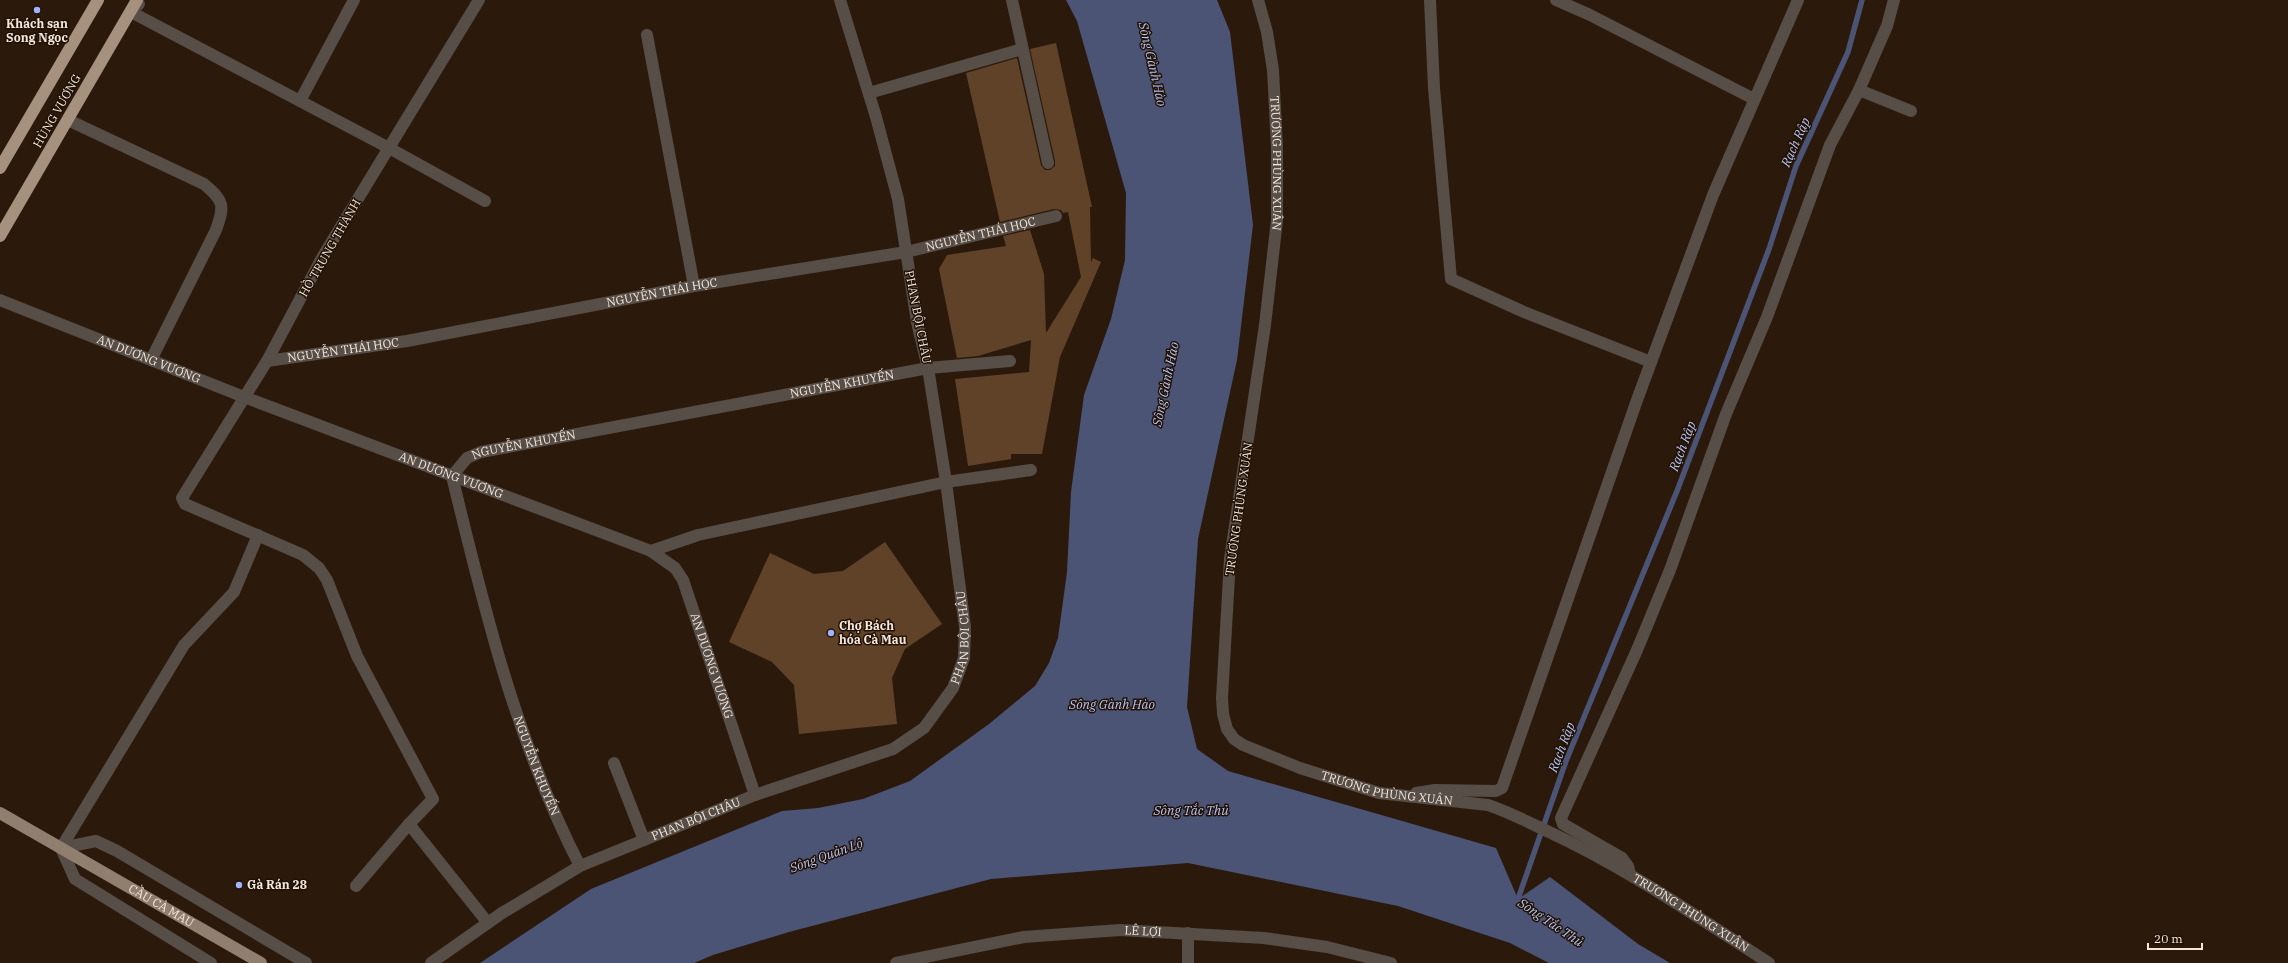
<svg xmlns="http://www.w3.org/2000/svg" width="2288" height="963" viewBox="0 0 2288 963" font-family="'IBM Plex Serif',serif">
  <style>
    .water { fill: #4b5475 }
    .lines { fill: none; stroke-linecap: round; stroke-linejoin: round }
    .stream { stroke: #4b5475; stroke-width: 5.5 }
    .building { fill: #604228 }
    .minor { stroke: #574e47; stroke-width: 12 }
    .major { stroke: #907e6f; stroke-width: 12 }
    .highway { stroke: #a6917f; stroke-width: 12 }
    .poi-dot { fill: #a0b3fd; stroke: #211104; stroke-width: 1.5 }
    .labels { text-anchor: middle; stroke-width: 3; stroke-linejoin: round; paint-order: stroke }
    .poi-label { font-size: 12px; font-weight: bold; fill: #f3e7de; stroke: #211104; text-anchor: start }
    .street-label { font-size: 12px; fill: #f3e7de; stroke: #211104 }
    .water-label { font-size: 13px; font-style: italic; fill: #b7c5f5; stroke: #211104 }
  </style>
  <rect width="100%" height="100%" fill="#2b1a0c"/>
  <!-- water -->
  <path class="water" d="M1066,0H1217L1230,32L1253,225L1237,360L1198,539L1187,707L1197,749L1228,771L1496,848L1518,899L1550,877L1638,944L1670,963H1549L1510,943L1398,906L1188,863L991,879L789,932L713,955L694,963H480L591,889L782,811L818,808L863,799L910,781L989,724L1035,686L1049,663L1058,638L1067,572L1071,492L1084,395L1111,319L1125,260L1126,193L1077,21Z"/>
  <g class="lines">
    <!-- stream -->
    <path class="stream" d="M1518,899L1566,761L1677,491L1769,249L1796,166L1848,52L1862,0"/>
  </g>
  <!-- building -->
  <g class="building">
    <path d="M1056,43L1092,207H1090L1091,262L1093,258L1101,262L1060,357L1042,454H1011V459L968,466L955,379L1029,372L1031,340L978,356L957,358L939,269L947,255L1006,246L1003,236L1030,230L1044,274L1046,333L1081,277L1068,212L1063,213L1061,210L1054,209L1000,222L966,73L1017,58L1041,165L1045,170H1050L1055,166V161L1030,49Z"/>
    <path d="M885,542L942,624L905,649L892,678L897,724L799,734L794,685L772,662L729,642L770,553L814,574L843,571Z"/>
  </g>
  <g class="lines">
    <!-- minor -->
    <g class="minor">
      <path d="M479,0L323,256L267,361L182,498L185,504L303,555L319,568L327,580L357,656L433,799L409,824L488,923"/>
      <path d="M1012,0L1048,163"/>
      <path id="s1" d="M1258,0L1267,32L1273,70L1277,148V220L1265,325L1230,559L1222,698L1223,714L1227,729L1234,739L1243,745L1300,768L1379,793L1488,805C1509,812 1528,822 1547,831C1625,867 1696,916 1769,963"/>
      <path d="M1430,0L1434,88L1451,279L1524,312L1651,362"/>
      <path d="M1556,0L1588,14L1754,99"/>
      <path d="M139,4L131,12L389,148L485,201"/>
      <path d="M647,35L694,286"/>
      <path d="M1859,90L1911,111"/>
      <path d="M869,93L1022,49"/>
      <path d="M300,101L354,0"/>
      <path d="M68,120L204,184C224,201 225,205 216,230L151,360"/>
      <path id="s2" d="M0,300L244,397L651,551L675,568L683,580L755,795"/>
      <path id="s3" d="M267,361L407,341L694,286L906,252L1056,216"/>
      <path id="s4" d="M452,476L467,458L481,452L928,368L1010,361"/>
      <path id="s5" d="M452,476C484,609 517,744 580,866"/>
      <path d="M651,551L698,535L946,482L1031,470"/>
      <path d="M614,763L644,840"/>
      <path d="M1416,793L1435,790L1496,791L1502,788L1637,400L1713,195L1798,0"/>
      <path d="M61,848L184,645L234,592L258,535"/>
      <path d="M61,848L96,841L117,851L306,963"/>
      <path d="M61,848L75,879L211,963"/>
      <path d="M1630,874L1628,866L1622,858L1563,824L1561,818L1637,650L1670,570L1726,414L1767,317L1830,145L1859,90L1887,26L1894,0"/>
      <path d="M356,886L409,824"/>
      <path id="s6" d="M431,963L502,913L580,866L755,795L893,749L924,728L953,688L964,658L965,627L946,482L928,368L917,322L898,199L876,117L840,0"/>
      <path id="s7" d="M896,963L1024,937L1120,930L1264,938L1327,947L1391,963"/>
      <path d="M1188,963V933"/>
    </g>
    <!-- major -->
    <path class="major" id="s8" d="M0,813L261,963"/>
    <!-- highway -->
    <g class="highway">
      <path d="M0,168L98,0"/>
      <path d="M0,236L137,0"/>
    </g>
  </g>
  <!-- markers -->
  <g class="poi-dot">
    <circle cx="37" cy="10" r="4"/>
    <circle cx="831" cy="633" r="4"/>
    <circle cx="239" cy="885" r="4"/>
  </g>
  <g class="labels">
    <!-- poi labels -->
    <g class="poi-label">
      <text x="37" y="28" text-anchor="middle">Khách sạn<tspan x="37" dy="14">Song Ngọc</tspan></text>
      <text x="839" y="630">Chợ Bách<tspan x="839" dy="14">hóa Cà Mau</tspan></text>
      <text x="247" y="889">Gà Rán 28</text>
    </g>
    <!-- street labels -->
    <g class="street-label">
      <text transform="translate(57 111) rotate(-60)" y="4">HÙNG VƯƠNG</text>
      <text dy="4" stroke="none"><textPath href="#s1" startOffset="165">TRƯƠNG PHÙNG XUÂN</textPath></text>
      <text dy="4" stroke="none"><textPath href="#s3" startOffset="725">NGUYỄN THÁI HỌC</textPath></text>
      <text transform="translate(330 248) rotate(-60)" y="4">HỒ TRUNG THÀNH</text>
      <text dy="4" stroke="none"><textPath href="#s3" startOffset="401">NGUYỄN THÁI HỌC</textPath></text>
      <text transform="translate(918 317) rotate(79)" y="4">PHAN BỘI CHÂU</text>
      <text dy="4" stroke="none"><textPath href="#s3" startOffset="77">NGUYỄN THÁI HỌC</textPath></text>
      <text dy="4" stroke="none"><textPath href="#s2" startOffset="160">AN DƯƠNG VƯƠNG</textPath></text>
      <text dy="4" stroke="none"><textPath href="#s4" startOffset="406">NGUYỄN KHUYẾN</textPath></text>
      <text dy="4" stroke="none"><textPath href="#s4" startOffset="82">NGUYỄN KHUYẾN</textPath></text>
      <text dy="4" stroke="none"><textPath href="#s2" startOffset="484">AN DƯƠNG VƯƠNG</textPath></text>
      <text transform="translate(1239 509) rotate(-82)" y="4">TRƯƠNG PHÙNG XUÂN</text>
      <text dy="4" stroke="none"><textPath href="#s6" startOffset="651">PHAN BỘI CHÂU</textPath></text>
      <text dy="4" stroke="none"><textPath href="#s2" startOffset="832">AN DƯƠNG VƯƠNG</textPath></text>
      <text dy="4" stroke="none"><textPath href="#s5" startOffset="302">NGUYỄN KHUYẾN</textPath></text>
      <text dy="4" stroke="none"><textPath href="#s1" startOffset="909">TRƯƠNG PHÙNG XUÂN</textPath></text>
      <text dy="4" stroke="none"><textPath href="#s6" startOffset="303">PHAN BỘI CHÂU</textPath></text>
      <text dy="4" stroke="none"><textPath href="#s8" startOffset="186">CẦU CÀ MAU</textPath></text>
      <text dy="4" stroke="none"><textPath href="#s1" startOffset="1242">TRƯƠNG PHÙNG XUÂN</textPath></text>
      <text dy="4" stroke="none"><textPath href="#s7" startOffset="250">LÊ LỢI</textPath></text>
    </g>
    <!-- water labels -->
    <g class="water-label">
      <text transform="translate(1153 64) rotate(77)" y="5">Sông Gành Hào</text>
      <text transform="translate(1795 142) rotate(-66)" y="5">Rạch Rập</text>
      <text transform="translate(1165 384) rotate(-78)" y="5">Sông Gành Hào</text>
      <text transform="translate(1682 446) rotate(-69)" y="5">Rạch Rập</text>
      <text x="1112" y="709">Sông Gành Hào</text>
      <text transform="translate(1561 747) rotate(-69)" y="5">Rạch Rập</text>
      <text x="1191" y="815">Sông Tắc Thủ</text>
      <text transform="translate(826 855) rotate(-20)" y="5">Sông Quản Lộ</text>
      <text transform="translate(1551 922) rotate(34)" y="5">Sông Tắc Thủ</text>
    </g>
  </g>
  <!-- scale -->
  <path d="M2148 943v6h54v-6" fill="none" stroke="#f3e7de" stroke-width="2"/>
  <text x="2154" y="943" font-size="12" fill="#f3e7de" stroke="#211104" stroke-width="3" paint-order="stroke">20 m</text>
</svg>
